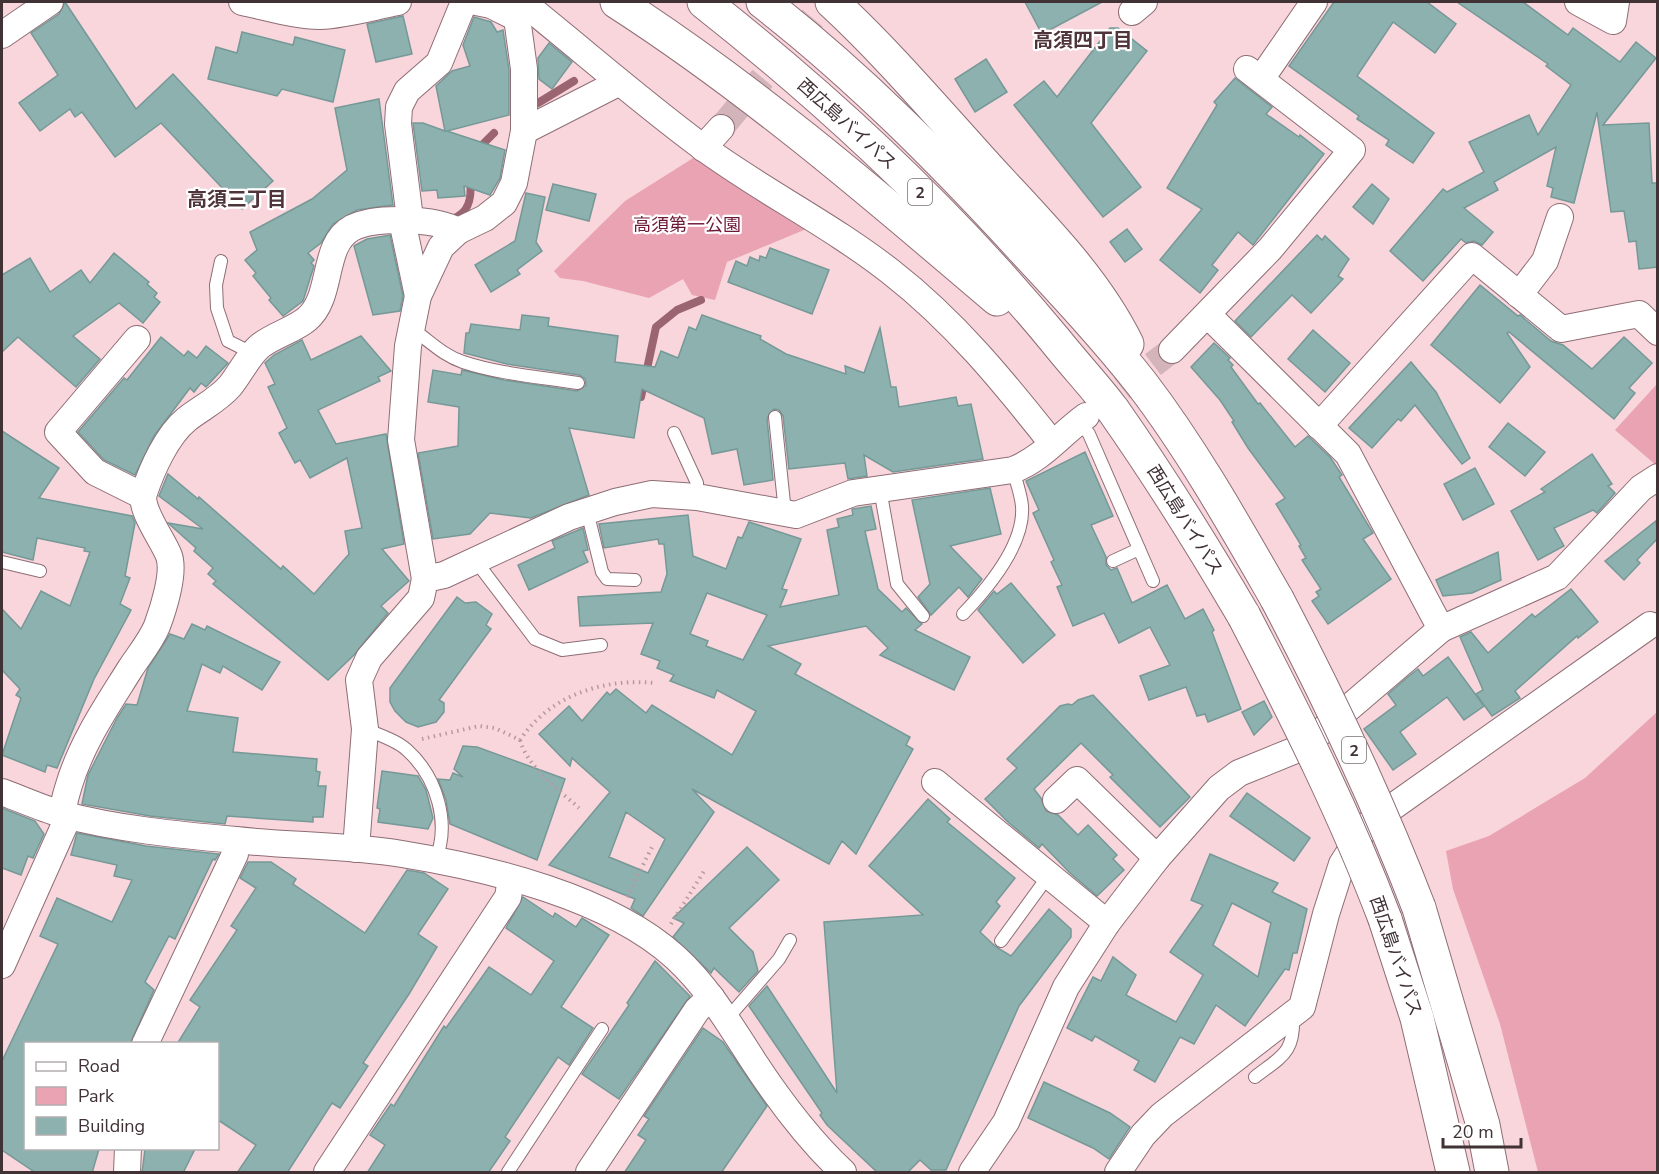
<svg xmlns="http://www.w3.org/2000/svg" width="1659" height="1174" viewBox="0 0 1659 1174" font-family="'Nunito Sans','Noto Sans JP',sans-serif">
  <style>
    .green { fill: #e9a3b2 }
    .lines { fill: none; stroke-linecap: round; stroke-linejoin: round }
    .stream { stroke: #9a6571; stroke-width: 8 }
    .building { fill: #8cb1af; stroke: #759997; stroke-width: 1.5; fill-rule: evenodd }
    .minor-tunnel { stroke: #d4b4bb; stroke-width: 26; stroke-dasharray: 26 13; stroke-linecap: butt }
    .service-casing { stroke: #8e6e75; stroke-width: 14 }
    .minor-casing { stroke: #8e6e75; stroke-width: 28 }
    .motorway-casing { stroke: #8e6e75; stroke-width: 35 }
    .path { stroke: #b69a9f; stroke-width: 4; stroke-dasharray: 1.5 4.5; stroke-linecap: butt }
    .service { stroke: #fff; stroke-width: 12 }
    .minor { stroke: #fff; stroke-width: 26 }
    .motorway { stroke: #fff; stroke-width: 33 }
    .motorway-bridge-casing { stroke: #8e6e75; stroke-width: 35; stroke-linecap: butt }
    .motorway-bridge { stroke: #fff; stroke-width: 33 }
    .labels { text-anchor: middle; stroke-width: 4.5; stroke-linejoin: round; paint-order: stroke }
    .shield { fill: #fff; stroke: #797072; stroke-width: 1.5 }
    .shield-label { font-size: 16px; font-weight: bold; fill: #403235 }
    .street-label { font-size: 18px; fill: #403235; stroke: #fff }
    .park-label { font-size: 18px; fill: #6d1836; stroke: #fff }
    .neighbourhood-label { font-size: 20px; font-weight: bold; fill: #4f343a; stroke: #fff }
  </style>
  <rect width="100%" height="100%" fill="#f9d5dc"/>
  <!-- green -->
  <g class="green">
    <path d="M698,155L811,227L727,262L715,300L692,295L683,279L649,298L583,281L560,278L554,271L625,201Z"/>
    <path d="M1657,384V466L1615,430Z"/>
    <path d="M1657,712V1172H1538L1500,1024L1453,889L1446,851L1489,836L1585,778Z"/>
  </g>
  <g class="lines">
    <!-- stream -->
    <g class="stream">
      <path d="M538,103L574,81"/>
      <path d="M478,149L494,133"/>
      <path d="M452,219C470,213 472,197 470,180"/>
      <path d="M641,397L656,327L677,310L701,300"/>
    </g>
  </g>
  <!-- building -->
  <g class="building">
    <path d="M65,2L136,109L173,74L273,181L242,209L161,123L115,157L82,112L75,117L70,109L40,131L19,103L58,75L31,33L59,14Z"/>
    <path d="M1025,2H1102L1042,34Z"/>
    <path d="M1334,2H1427L1456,24L1435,53L1393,22L1357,76L1434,133L1413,163L1386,145L1389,140L1357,119L1359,116L1289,66Z"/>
    <path d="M1457,2H1523L1568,35L1573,28L1620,62L1636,42L1656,58L1603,125L1649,123L1652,183H1658V267L1639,269L1636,241L1629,242L1624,211L1611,212L1597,112L1574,203L1551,197L1553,188L1547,186L1556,147L1494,182L1498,190L1464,208L1493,232L1482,245L1474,241L1466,243L1461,239L1423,281L1390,251L1443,189L1447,192L1484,172L1469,142L1529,115L1538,135L1571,85L1546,66L1548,64Z"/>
    <path d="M403,16L412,54L376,62L367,24Z"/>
    <path d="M474,17L491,22L497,32L503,30L509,70V115L447,131L505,150L500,178L490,195L464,186L465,196L438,198L437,190L422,191L413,123H423L445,131L436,86L452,71L470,66L463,45Z"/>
    <path d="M1110,28H1118L1147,51L1091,123L1141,187L1103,217L1014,105L1044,81L1057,97Z"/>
    <path d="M242,32L293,45L295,37L345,50L333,102L282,89L277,96L208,79L216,47L237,53Z"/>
    <path d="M549,43L572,62L552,89L539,79L538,58Z"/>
    <path d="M986,59L1007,92L975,112L955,79Z"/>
    <path d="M1235,78L1272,107L1266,114L1299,137L1300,135L1324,154L1253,245L1238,232L1212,265L1218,270L1200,293L1160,260L1202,209L1167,188L1217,105L1214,102Z"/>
    <path d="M379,99L393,205L357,210L333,224L321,243L308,253L314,260L311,263L314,266L303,301L283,316L269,300L271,298L253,276L256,273L245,260L257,250L250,232L312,199L347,170L335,108Z"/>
    <path d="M553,184L596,194L589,221L546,210Z"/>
    <path d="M1372,184L1389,199L1373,224L1353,207Z"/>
    <path d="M526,193L545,197L536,242L542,251L517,270L520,274L491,292L475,265L515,241Z"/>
    <path d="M1127,229L1142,249L1125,262L1110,242Z"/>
    <path d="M390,235L403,296L400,311L373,315L354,246L367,239Z"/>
    <path d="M1317,235L1322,240L1325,236L1349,259L1338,276L1343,279L1311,313L1292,295L1251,337L1235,321Z"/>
    <path d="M770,248L829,270L812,314L728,282L736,261L747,266L750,257L759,261L760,256L766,258Z"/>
    <path d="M114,253L149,282L147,284L157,293L154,297L160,302L143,323L119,303L73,336L100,359L76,387L18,337L2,352V275L30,258L50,292L81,270L90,283Z"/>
    <path d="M1480,285L1518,316L1520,315L1551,341L1563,345L1592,369L1624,337L1652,363L1629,388L1635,393L1614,419L1509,332L1507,333L1530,367L1500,403L1431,345Z"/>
    <path d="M522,315L549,318L548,326L618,336L615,362L655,367L661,351L678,358L689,327L696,330L702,315L761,336L760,339L786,354L846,374L845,366L864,373L880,328L891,387H896L899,407L956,397L958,406L971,404L983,459L893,472L864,455L867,476L848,479L845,463L789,469L783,416L779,410L774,409L767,418L773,480L744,485L737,449L712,454L704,418L642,389L634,438L569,428L589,495L531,518L490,513L470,534L433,539L418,453L458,446L459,407L428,402L433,370L461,375L462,370L504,380L577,391L586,385L585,379L579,375L507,364L464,353L466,333H469L471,324L520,330Z"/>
    <path d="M1313,330L1350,363L1325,392L1288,359Z"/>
    <path d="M361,336L391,371L378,377L380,381L318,410L336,444L386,434L404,544L382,549L409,581L381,606L388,613L354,655L328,680L213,584L216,581L208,574L213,568L194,551L196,548L168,523L203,529L159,496L168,474L198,499L199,497L281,569L283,566L314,594L349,554L345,531L362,528L347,458L310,478L300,460L295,463L279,433L287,428L268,387L275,384L265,363L274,355L302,340L311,360Z"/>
    <path d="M161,337L184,356L188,351L197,358L206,346L228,363L206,387L201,383L194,392L190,388L154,436L135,475L104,460L78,432L124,378L127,380Z"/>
    <path d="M1214,343L1230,358L1228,360L1233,365L1231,367L1258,404L1260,403L1295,447L1308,436L1330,457L1342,475L1339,477L1373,533L1363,539L1391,579L1328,624L1312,601L1319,596L1316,592L1321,589L1302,560L1306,558L1299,546L1301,545L1276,504L1285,498L1248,448L1232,422L1234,421L1220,400L1191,367Z"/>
    <path d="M1411,362L1436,392L1470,458L1462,464L1415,405L1401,421L1398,419L1372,448L1349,428Z"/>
    <path d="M1508,423L1545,452L1525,476L1489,447Z"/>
    <path d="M2,431L59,468L39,498L132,516L135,523L125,576L130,578L120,604L131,610L94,679L57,768L47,765L45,772L2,755L21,698L16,695L20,689L2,670V609L21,629L41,591L70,606L90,552L84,551L85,548L37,538L33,560L2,552Z"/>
    <path d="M1085,452L1113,516L1091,525L1106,557V565L1111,570L1117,568L1132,603L1167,585L1185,619L1203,609L1214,630L1212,632L1241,709L1208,722L1205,714L1197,716L1186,687L1149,700L1140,676L1170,665L1150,627L1119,643L1104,613L1073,626L1057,587L1062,585L1051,562L1054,560L1033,513L1039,510L1026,481Z"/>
    <path d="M1592,454L1612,484L1608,486L1615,493L1597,513L1593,510L1554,528L1564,546L1538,560L1511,511L1545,492L1541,489Z"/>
    <path d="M1475,468L1494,504L1463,520L1444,484Z"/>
    <path d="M990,488L1001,534L950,546L982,579L968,597L959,587L931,615L918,597L930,584L912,500Z"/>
    <path d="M871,506L876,529L865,531L878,589L902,612L906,608L922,624L915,630L970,657L954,690L880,655L888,648L866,626L768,646L801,664L795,674L910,737L906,745L913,749L856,854L842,841L829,864L692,789L714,812L643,916L631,908L635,899L549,865L610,792L572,758L570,766L539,734L569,706L582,721L607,692L610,695L616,689L646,713L652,705L732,755L756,711L717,690L714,698L670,681L674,675L657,668L660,661L641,654L653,623L580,626L578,597L661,592L667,574L664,544H659L658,539L604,548L599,524L688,515L693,556L726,569L738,537L742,538L749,522L801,539L782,589L787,590L780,607L839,595L827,530L839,527L837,519L853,515L852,509ZM707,593L767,615L743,660L706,646L708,641L690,634ZM626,812L665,839L648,873L609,857Z"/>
    <path d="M1656,521L1658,538L1637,560L1640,563L1624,580L1605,561Z"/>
    <path d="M583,528L588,550L583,551L588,562L529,590L518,565L555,548L552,541Z"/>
    <path d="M1498,552L1501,580L1472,593L1443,596L1436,580Z"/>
    <path d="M1011,583L1055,635L1023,663L978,610L994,591L997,594Z"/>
    <path d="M1571,589L1598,622L1578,638L1577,636L1515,691L1520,698L1492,716L1476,694L1483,690L1460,637L1471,632L1488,653L1532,614L1535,617Z"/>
    <path d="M457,597L465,603L476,602L492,614L486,625L491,629L439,700L444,703V712L436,722L418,727L406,722L395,711L390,702V688Z"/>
    <path d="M192,624L205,630L207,626L280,662L262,690L223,666L220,673L202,664L187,711L238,718L233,752L317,759L316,771L320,772L318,786H326L323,817H313V822L227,816L225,824L150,816L82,804L88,775L117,718L126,704L137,705L148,668L170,634L184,639Z"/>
    <path d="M1448,657L1484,706L1464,720L1447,697L1400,732L1416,754L1393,770L1364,729L1396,705L1388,694L1409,676L1418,669L1423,676Z"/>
    <path d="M1093,695L1190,797L1160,827L1110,777L1113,775L1081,743L1034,789L1041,798L1046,811L1058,815L1078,835L1088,825L1117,855L1113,859L1124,870L1097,896L1070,873L1042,844L1039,848L1009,823L985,799L1017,768L1007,759L1060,706L1068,704L1072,705L1078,700Z"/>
    <path d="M1264,701L1272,717L1254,735L1242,712Z"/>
    <path d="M463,746L477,747L565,779L537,860L450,824L446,800L438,779L450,780L453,773L463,777L454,769Z"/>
    <path d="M382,771L418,776L426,790L433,818L428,829L378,822L380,809L377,808Z"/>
    <path d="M1247,793L1310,838L1294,861L1230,816Z"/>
    <path d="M928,799L950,819L947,822L1015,878L996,902L1000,906L980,932L996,947L1011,956L1049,909L1071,929V937L1019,1006L946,1170H931L920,1160L907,1173H878L827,1125L820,1115L822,1113L749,1006L767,986L837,1093L824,922L923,915L869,866Z"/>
    <path d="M2,808L35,821L44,834L33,858L28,856L21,875L2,868Z"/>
    <path d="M77,833L146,846L219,854L215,860L213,859L175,939L169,936L145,982L154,990L130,1044H26V1149H99L92,1173H36L2,1150V1061L58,944L40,936L57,898L112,922L132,880L114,876L117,865L71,855Z"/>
    <path d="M747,847L779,880L729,928L753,952L758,971L739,992L714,968L711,973L673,937L684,923L673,918Z"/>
    <path d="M1210,854L1278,883L1272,892L1307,909L1297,953H1293L1289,970L1285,969L1245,1026L1216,1005L1194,1044L1180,1037L1155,1082L1134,1070L1139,1061L1095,1036L1092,1041L1067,1028L1093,977L1101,981L1113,957L1136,975L1126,995L1176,1022L1203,975L1170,952L1203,905L1191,900ZM1232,903L1271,923L1258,977L1213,945Z"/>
    <path d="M248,862H271L296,879L293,884L365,933L407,870L424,873L448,889L418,934L437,947L409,994L363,1063L368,1066L340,1108L332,1103L287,1173H237L256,1145L218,1120V1044H177L200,1007L190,1000L237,930L231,926L256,888L240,878Z"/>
    <path d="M523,897L553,917L555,913L576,927L582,918L609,935L561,1007L593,1028L569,1065L558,1057L505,1137L510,1141L488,1173H367L385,1145L370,1135L391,1104L394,1106L444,1026L446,1028L489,967L531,995L554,961L506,928Z"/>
    <path d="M655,961L690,996L619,1099L582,1074L629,1005L627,1003Z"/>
    <path d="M703,1028L723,1042L767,1106L721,1173H624L646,1140L638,1135L649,1119L644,1116Z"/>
    <path d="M1044,1082L1110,1113L1130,1127L1109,1159L1093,1148L1028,1118Z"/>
    <path d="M145,1149H195L183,1173H142Z"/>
  </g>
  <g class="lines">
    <!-- minor-tunnel -->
    <g class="minor-tunnel">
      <path d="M721,128L826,2"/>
      <path d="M1091,412L1172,350"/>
    </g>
    <!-- service casing -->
    <g class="service-casing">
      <g id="service">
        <path d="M221,261L216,285L217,308L228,341L254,354"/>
        <path d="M412,329C429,340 442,355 463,362C499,374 540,377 578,383"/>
        <path d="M775,417L784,503L782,512"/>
        <path d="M1079,421L1089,434L1153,581"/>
        <path d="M674,433L697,483V497"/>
        <path d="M880,489L897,584L923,616"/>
        <path d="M587,511L602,572L607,579L635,580"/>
        <path d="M475,560L535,639L562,650L601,645"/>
        <path d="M1113,561L1139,549"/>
        <path d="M2,562L40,571"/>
        <path d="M963,614C987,589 1025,545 1022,506C1021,494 1016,481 1013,470"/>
        <path d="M365,729C379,735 396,740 407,750C437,777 451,824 435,861"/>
        <path d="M1001,941L1049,875"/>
        <path d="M727,1019L779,959L790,940"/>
        <path d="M1255,1077C1282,1056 1295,1053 1293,1015"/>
        <path d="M508,1172L602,1029"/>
      </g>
    </g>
    <!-- minor casing -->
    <g class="minor-casing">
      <g id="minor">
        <path d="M242,2C268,7 294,16 320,16C346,15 372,7 398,2"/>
        <path d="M476,2L491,5L517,18L530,10"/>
        <path d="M1578,2L1613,21L1616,2"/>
        <path d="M531,9C588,55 643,103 701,146C762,191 831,225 891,272C954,321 1003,381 1052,443"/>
        <path d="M1132,12L1144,2"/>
        <path d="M2,35L50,2"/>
        <path d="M1261,79L1314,2"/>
        <path d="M524,131L618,83"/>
        <path d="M703,148L721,128"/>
        <path d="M1519,295L1545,261L1560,217"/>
        <path d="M418,296L404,230L409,211L398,124L399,107L407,91L439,63L464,2"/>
        <path d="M1208,315L1348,454L1441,629"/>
        <path d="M137,339L58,432L95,472L143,496"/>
        <path d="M1172,350L1270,249L1352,150L1247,69"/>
        <path d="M1319,426L1472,256L1561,329L1639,314L1658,332"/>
        <path d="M425,579L401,440L408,346L418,296L441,247L458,231L485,218L504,203L514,183L524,131V69L517,18"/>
        <path d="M935,782L1107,923"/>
        <path d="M2,792C21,799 41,808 61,814C117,829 179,835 236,840C291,846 347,845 402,854C488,868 609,897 675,957C708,987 730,1025 754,1062C779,1100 810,1141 843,1172"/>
        <path d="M1056,800L1077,780L1157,858"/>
        <path d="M356,849L365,729L359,680L369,658L421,598L425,579L444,575L569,517L615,502L652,494L697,497L796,515L853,493L1013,470C1042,459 1061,434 1086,416"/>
        <path d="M2,965L65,824C61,810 65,798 69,785C82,742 107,706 130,669C139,655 151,641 157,626C163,610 175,573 169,556C163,540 139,509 144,493C152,469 167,435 187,419C201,408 218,400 230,386C240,374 248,356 260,346C274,335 294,330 307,319C334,296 321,245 352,228C376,216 435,218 458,231"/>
        <path d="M145,1044L235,854V840"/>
        <path d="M127,1172L128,1148"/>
        <path d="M327,1172L508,897L511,879"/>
        <path d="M589,1172L697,1010L711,997"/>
        <path d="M972,1172L1006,1122L1066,987L1107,923L1157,858L1219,788L1239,773L1303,747L1441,629L1557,577L1641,488L1658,477"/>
        <path d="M1118,1172L1143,1135L1162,1115L1302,1007L1326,914L1342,864L1367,825L1650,625"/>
      </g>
    </g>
    <!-- motorway casing -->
    <g class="motorway-casing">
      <g id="motorway">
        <path d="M617,2C752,89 875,195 997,299"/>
        <path d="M704,2C832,103 951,214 1055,340C1074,364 1095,386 1113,410C1160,477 1203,546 1244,616"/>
        <path d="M763,2C857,75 942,161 1022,248C1063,292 1105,337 1142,384C1193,451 1235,526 1277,599"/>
        <path d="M832,2C884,50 931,105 979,158C1031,216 1092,273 1127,344"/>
        <path d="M1419,908L1483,1125L1492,1172"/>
        <path d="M1385,919L1417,1018L1453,1172"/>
      </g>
    </g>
    <!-- path -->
    <g class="path">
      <path d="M422,739L479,726L495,728L520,740C550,695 604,678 655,683"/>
      <path d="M520,740C528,768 558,789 579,808"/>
      <path d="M627,897L652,847"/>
      <path d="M671,924L706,868"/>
    </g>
    <!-- service -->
    <use href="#service" class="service"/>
    <!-- minor -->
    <use href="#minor" class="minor"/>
    <!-- motorway -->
    <use href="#motorway" class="motorway"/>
    <!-- motorway-bridge casing -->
    <g class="motorway-bridge-casing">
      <g id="motorway-bridge">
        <path d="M1277,599C1330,700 1378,801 1419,908"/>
        <path d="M1244,616C1296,716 1345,814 1385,919"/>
      </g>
    </g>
    <!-- motorway-bridge -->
    <use href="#motorway-bridge" class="motorway-bridge"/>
  </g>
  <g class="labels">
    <!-- shield labels -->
    <g class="shield">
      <rect x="908" y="179" width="24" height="26" rx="4.5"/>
      <rect x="1342" y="737" width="24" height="26" rx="4.5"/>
    </g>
    <g class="shield-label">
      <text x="920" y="198">2</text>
      <text x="1354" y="756">2</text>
    </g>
    <!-- street labels -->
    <g class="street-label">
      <text transform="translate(847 124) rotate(42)" y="6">西広島バイパス</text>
      <text transform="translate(1185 520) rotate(58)" y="6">西広島バイパス</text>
      <text transform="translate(1396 956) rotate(71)" y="6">西広島バイパス</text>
    </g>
    <!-- park labels -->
    <g class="park-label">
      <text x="687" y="231">高須第一公園</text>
    </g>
    <!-- neighbourhood labels -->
    <g class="neighbourhood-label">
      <text x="1083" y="47">高須四丁目</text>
      <text x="237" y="206">高須三丁目</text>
    </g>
  </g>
  <!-- border -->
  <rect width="1659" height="1174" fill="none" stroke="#403235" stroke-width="6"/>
  <!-- legend -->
  <rect x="24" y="1042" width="195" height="108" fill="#ffffff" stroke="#b3adae" stroke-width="1.5"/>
  <rect x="36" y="1062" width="30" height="9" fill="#ffffff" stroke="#b3adae" stroke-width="1.5"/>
  <text x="78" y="1072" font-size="18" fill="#403235">Road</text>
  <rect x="36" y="1087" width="30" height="18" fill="#e9a3b2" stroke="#b3adae" stroke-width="1.5"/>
  <text x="78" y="1102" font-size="18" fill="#403235">Park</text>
  <rect x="36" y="1117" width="30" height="18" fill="#8cb1af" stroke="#b3adae" stroke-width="1.5"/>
  <text x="78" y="1132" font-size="18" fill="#403235">Building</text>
  <!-- scale -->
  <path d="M1443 1138v9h78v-9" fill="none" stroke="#403235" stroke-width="3"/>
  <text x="1452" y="1138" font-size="18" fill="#403235" stroke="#ffffff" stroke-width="4.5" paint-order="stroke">20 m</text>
</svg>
